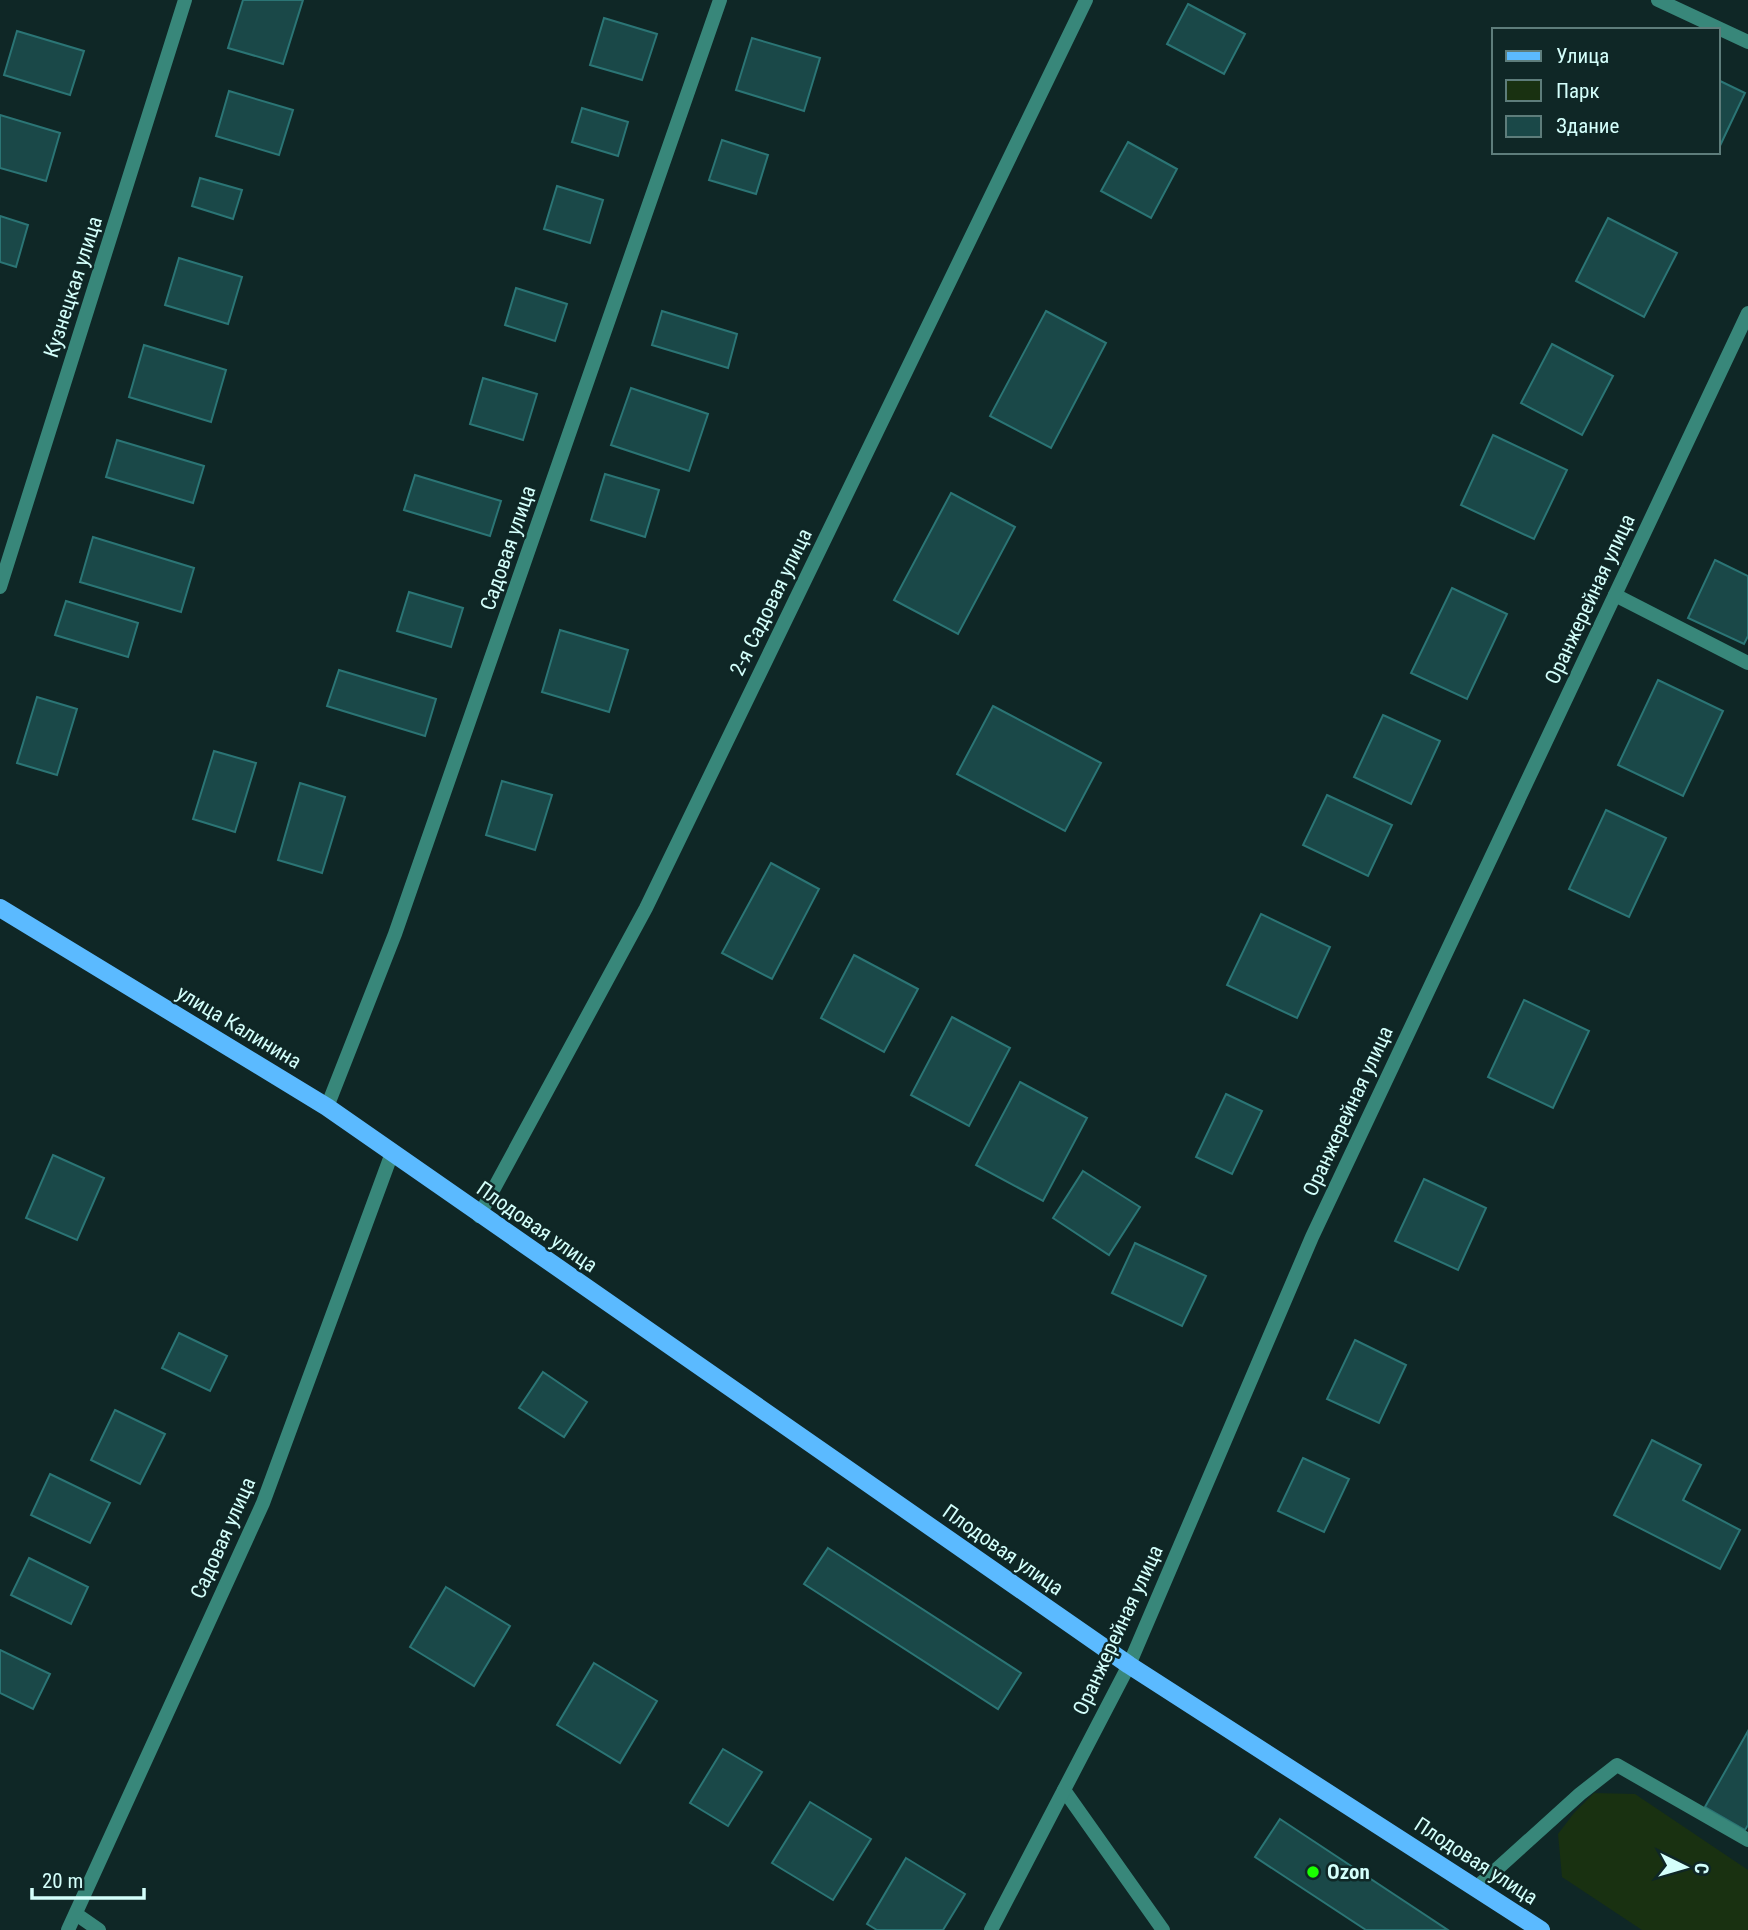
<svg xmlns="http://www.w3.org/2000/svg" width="1748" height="1930" viewBox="0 0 1748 1930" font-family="'Roboto Condensed',sans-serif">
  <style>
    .green { fill: #193111 }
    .building { fill: #1a4848; stroke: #2b7575; stroke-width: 2 }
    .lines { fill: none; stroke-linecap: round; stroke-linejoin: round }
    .service { stroke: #38877a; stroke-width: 14 }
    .minor { stroke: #38877a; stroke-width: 14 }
    .primary { stroke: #5bbaff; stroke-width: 18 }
    .poi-dot { fill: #1aff00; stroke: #0f2726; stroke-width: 2.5 }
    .labels { text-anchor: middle; stroke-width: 5; stroke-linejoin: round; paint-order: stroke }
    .street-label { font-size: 21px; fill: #d4fffb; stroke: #0f2726 }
    .poi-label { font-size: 21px; font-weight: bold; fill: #d4fffb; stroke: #0f2726; text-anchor: start }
  </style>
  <rect width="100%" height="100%" fill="#0f2726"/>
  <!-- green -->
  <path class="green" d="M1594,1793L1635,1794L1748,1870V1930H1642L1562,1877L1558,1834L1574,1813Z"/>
  <!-- building -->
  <g class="building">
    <path d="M243,0H303L283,64L228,48Z"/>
    <path d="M1188,4L1245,34L1224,74L1167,44Z"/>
    <path d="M604,18L657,34L642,80L590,65Z"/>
    <path d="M17,31L84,51L70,95L4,75Z"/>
    <path d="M752,38L820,58L804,111L736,90Z"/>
    <path d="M1718,80L1745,93L1718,150Z"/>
    <path d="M229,91L293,110L279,155L216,136Z"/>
    <path d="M582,108L628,122L618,156L572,142Z"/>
    <path d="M0,115L60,133L46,181L0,168Z"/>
    <path d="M722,140L768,155L756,194L709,180Z"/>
    <path d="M1128,142L1177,169L1151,218L1101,191Z"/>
    <path d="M200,178L242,190L233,219L192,206Z"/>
    <path d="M557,186L603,200L590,243L544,229Z"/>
    <path d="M0,216L28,225L16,267L0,262Z"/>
    <path d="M1608,218L1677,253L1644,317L1576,281Z"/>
    <path d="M179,258L242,277L228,324L165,305Z"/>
    <path d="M516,288L567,304L555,341L505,325Z"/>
    <path d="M662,311L737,334L728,368L652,345Z"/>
    <path d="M1046,311L1106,343L1051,448L990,416Z"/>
    <path d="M1552,344L1613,376L1582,435L1521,403Z"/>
    <path d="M144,345L226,370L211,422L129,397Z"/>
    <path d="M483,378L537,394L523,440L470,424Z"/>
    <path d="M631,388L708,414L689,471L611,445Z"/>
    <path d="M1493,435L1567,470L1534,539L1461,505Z"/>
    <path d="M117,440L204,466L193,503L106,477Z"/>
    <path d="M605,474L659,490L645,537L591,520Z"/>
    <path d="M415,475L501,501L490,536L404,510Z"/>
    <path d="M951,493L1015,527L958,634L894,600Z"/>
    <path d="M93,537L194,568L181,612L80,582Z"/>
    <path d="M1715,560L1748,576V636L1744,644L1688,618Z"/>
    <path d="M1452,588L1507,614L1467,699L1411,673Z"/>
    <path d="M409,592L463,608L451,647L397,631Z"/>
    <path d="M66,601L138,623L128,657L55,635Z"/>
    <path d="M560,630L628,650L609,712L542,692Z"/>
    <path d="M339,670L436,699L425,736L327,706Z"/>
    <path d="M1658,680L1723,711L1683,796L1618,765Z"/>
    <path d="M37,697L77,709L57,775L17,763Z"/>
    <path d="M993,706L1101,763L1065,831L957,774Z"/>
    <path d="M1383,715L1440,741L1411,804L1354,777Z"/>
    <path d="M214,751L256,763L235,832L193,819Z"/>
    <path d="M502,781L552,795L535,850L486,835Z"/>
    <path d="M300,783L345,797L322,873L278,860Z"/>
    <path d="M1327,795L1392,825L1368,876L1303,845Z"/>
    <path d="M1606,810L1666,838L1629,917L1569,889Z"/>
    <path d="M771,863L819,889L772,979L722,953Z"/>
    <path d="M1261,914L1330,947L1297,1018L1227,985Z"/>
    <path d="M854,955L918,989L884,1052L821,1018Z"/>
    <path d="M1524,1000L1589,1031L1553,1108L1488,1077Z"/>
    <path d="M952,1017L1010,1048L969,1126L911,1095Z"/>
    <path d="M1020,1082L1087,1118L1043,1201L976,1165Z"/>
    <path d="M1226,1094L1262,1111L1232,1174L1196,1157Z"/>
    <path d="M53,1155L104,1178L77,1240L26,1218Z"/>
    <path d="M1083,1171L1140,1207L1109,1255L1053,1218Z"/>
    <path d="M1424,1179L1486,1208L1458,1270L1395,1241Z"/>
    <path d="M1135,1243L1206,1276L1182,1326L1112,1293Z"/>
    <path d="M179,1333L227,1356L210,1391L162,1368Z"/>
    <path d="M1355,1340L1406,1365L1379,1423L1327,1399Z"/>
    <path d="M543,1372L587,1402L564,1437L519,1408Z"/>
    <path d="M115,1410L165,1434L140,1484L91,1460Z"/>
    <path d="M1652,1440L1701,1465L1683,1500L1740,1530L1720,1569L1614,1515Z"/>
    <path d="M1303,1458L1349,1479L1324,1532L1278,1511Z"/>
    <path d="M50,1474L110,1503L90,1543L31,1515Z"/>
    <path d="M828,1548L1021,1673L998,1709L804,1584Z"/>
    <path d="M29,1558L88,1587L71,1624L11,1595Z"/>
    <path d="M446,1587L510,1626L474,1686L410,1647Z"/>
    <path d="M0,1650L50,1674L33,1709L0,1693Z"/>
    <path d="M594,1663L657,1701L620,1763L557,1725Z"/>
    <path d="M1748,1731V1825L1745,1830L1705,1807Z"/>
    <path d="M723,1749L762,1772L728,1826L690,1803Z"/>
    <path d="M810,1802L871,1839L833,1900L772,1863Z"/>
    <path d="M1280,1819L1448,1930H1366L1255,1857Z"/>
    <path d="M906,1858L965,1894L943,1930H877L867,1924Z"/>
  </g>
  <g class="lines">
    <!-- service -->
    <g class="service">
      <path d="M1064,1790L1163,1930"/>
      <path d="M1476,1888L1580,1794L1617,1765L1748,1840"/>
    </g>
    <!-- minor -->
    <g class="minor">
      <path d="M1658,0L1748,42"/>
      <path d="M0,587L185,0"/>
      <path d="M1615,595L1748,663"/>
      <path d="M327,1107L395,934L720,0"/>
      <path d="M479,1216L646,908L1086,0"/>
      <path d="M76,1914L99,1930"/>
      <path d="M68,1930L263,1503L392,1153"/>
      <path d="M991,1930L1129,1665L1312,1237L1748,313"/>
    </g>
    <!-- primary -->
    <path class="primary" d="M0,908L327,1107L1129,1665L1541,1930"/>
  </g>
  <!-- markers -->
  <circle class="poi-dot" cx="1313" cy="1872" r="7"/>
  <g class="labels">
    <!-- street labels -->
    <g class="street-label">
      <text transform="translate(73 287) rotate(-72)" y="7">Кузнецкая улица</text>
      <text transform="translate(508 548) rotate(-71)" y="7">Садовая улица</text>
      <text transform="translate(1590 599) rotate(-65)" y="7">Оранжерейная улица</text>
      <text transform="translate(771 602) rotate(-64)" y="7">2-я Садовая улица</text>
      <text transform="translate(239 1027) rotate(31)" y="7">улица Калинина</text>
      <text transform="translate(1348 1111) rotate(-65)" y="7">Оранжерейная улица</text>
      <text transform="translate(537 1227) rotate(35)" y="7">Плодовая улица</text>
      <text transform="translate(223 1538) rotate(-66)" y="7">Садовая улица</text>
      <text transform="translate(1003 1550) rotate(35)" y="7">Плодовая улица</text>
      <text transform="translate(1118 1630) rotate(-65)" y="7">Оранжерейная улица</text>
      <text transform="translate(1476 1861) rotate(33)" y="7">Плодовая улица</text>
    </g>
    <!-- poi labels -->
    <g class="poi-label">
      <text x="1327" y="1879">Ozon</text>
    </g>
  </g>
  <!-- legend -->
  <rect x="1492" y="28" width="228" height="126" fill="#0f2726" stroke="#5e7d7b" stroke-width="2"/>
  <rect x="1506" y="51" width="35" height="10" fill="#5bbaff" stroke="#5e7d7b" stroke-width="2"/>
  <text x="1556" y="63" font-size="21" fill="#d4fffb">Улица</text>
  <rect x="1506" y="80" width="35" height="21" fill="#193111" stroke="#5e7d7b" stroke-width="2"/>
  <text x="1556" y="98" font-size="21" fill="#d4fffb">Парк</text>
  <rect x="1506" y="116" width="35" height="21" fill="#1a4848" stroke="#5e7d7b" stroke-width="2"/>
  <text x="1556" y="133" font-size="21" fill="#d4fffb">Здание</text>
  <!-- north arrow -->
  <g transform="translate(1685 1867) rotate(95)" stroke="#0f2726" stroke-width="5" paint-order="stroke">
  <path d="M0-5L12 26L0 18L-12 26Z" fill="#d4fffb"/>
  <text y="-10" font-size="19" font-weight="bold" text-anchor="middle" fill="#d4fffb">С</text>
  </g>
  <!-- scale -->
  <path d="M32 1888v10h112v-10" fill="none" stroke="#d4fffb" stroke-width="3.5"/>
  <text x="42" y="1888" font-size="21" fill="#d4fffb" stroke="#0f2726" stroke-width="5" paint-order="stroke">20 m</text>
</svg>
